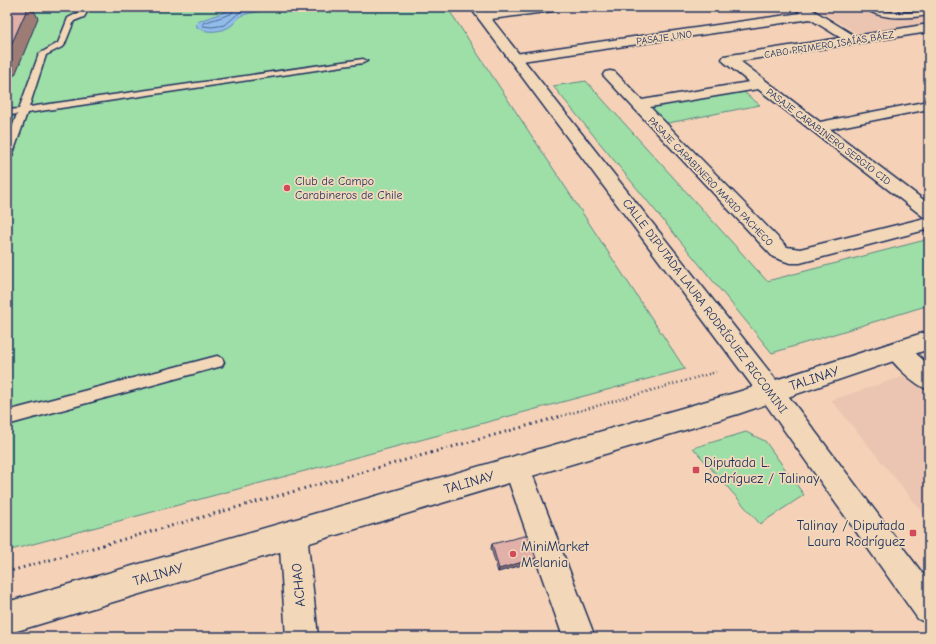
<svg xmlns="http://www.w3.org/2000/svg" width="936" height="644" viewBox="0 0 936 644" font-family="'Comic Neue',sans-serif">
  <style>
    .built { fill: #ebc5b1 }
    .green { fill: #9edea7; stroke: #5c8682 }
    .water { fill: #91bcea; stroke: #6284b2 }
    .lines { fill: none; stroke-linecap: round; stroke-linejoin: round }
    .shore { stroke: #4a6796; stroke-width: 1 }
    .service-casing { stroke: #1b2f5e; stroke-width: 3 }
    .minor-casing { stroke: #1b2f5e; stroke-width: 3 }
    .tertiary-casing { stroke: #1b2f5e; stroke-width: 3 }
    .secondary-casing { stroke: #1b2f5e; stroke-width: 3 }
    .path-far1 { stroke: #1b2f5e; stroke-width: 2.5; stroke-dasharray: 1 3; stroke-linecap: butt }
    .path { stroke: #1b2f5e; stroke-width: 3; stroke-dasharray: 1.5 4; stroke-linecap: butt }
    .service { fill: #f2d8b9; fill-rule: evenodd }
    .minor { fill: #f2d8b9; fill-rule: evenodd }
    .tertiary { fill: #f2d8b9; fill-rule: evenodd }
    .secondary { fill: #f2d8b9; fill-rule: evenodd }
    .wall { fill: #c29891; stroke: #1b2f5e }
    .shaded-wall { fill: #9e7c76; stroke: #1b2f5e }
    .building { fill: #e1b1a9; stroke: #1b2f5e }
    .poi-dot { fill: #d1495b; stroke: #f2d8b9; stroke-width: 1.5 }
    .labels { text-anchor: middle; stroke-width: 3.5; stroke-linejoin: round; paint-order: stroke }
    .far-street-label { font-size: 10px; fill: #1b2f5e; stroke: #f2d8b9 }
    .poi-label { font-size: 12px; fill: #1b2f5e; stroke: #f2d8b9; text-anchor: start }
    .street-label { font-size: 12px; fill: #1b2f5e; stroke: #f2d8b9 }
    .near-street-label { font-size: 14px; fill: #1b2f5e; stroke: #f2d8b9 }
    .near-poi-label { font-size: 14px; fill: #1b2f5e; stroke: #f2d8b9; text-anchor: start }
  </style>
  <rect width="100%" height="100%" fill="#f5d2b7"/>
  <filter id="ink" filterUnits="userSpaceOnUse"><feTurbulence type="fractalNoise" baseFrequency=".025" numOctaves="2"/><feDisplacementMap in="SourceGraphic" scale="8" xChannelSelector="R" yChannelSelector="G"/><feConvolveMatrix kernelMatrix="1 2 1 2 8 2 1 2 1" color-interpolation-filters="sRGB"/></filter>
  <g filter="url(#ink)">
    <!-- built -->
    <g class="built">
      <path d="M813,7H929V27L865,38Z"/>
      <path d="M929,368V520L831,400Z"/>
    </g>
    <!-- green -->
    <g class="green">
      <path d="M7,7H447L685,369L7,551Z"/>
      <path d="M586,81L767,281L929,239V305L772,353L553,86Z"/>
      <path d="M741,90L760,105L663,124L647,107Z"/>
      <path d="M746,432L765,441L804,495L760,524L693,448Z"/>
    </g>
    <!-- water -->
    <path class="water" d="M231,7H267C260,13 252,12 243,15C238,17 236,22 232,25C224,32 205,34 197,27L196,24L199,21L225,12Z"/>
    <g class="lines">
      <!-- shore -->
      <path class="shore" d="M235,7L231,14L203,23V26L212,27L225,25L240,12L259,7"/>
      <!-- service casing -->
      <g class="service-casing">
        <g id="service">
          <path d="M83,7H90L84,17L74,21L64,46L46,55L29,107L363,59L367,61L363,63L27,113L12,156L7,159V142L17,114L7,116V110L19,109L39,54L58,43L68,18L78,13Z"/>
          <path d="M864,7C873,7 881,11 891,12C904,14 916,12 929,11V15C910,18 879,21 864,7Z"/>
          <path d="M217,356L222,358L224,362L222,366L7,425V411Z"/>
        </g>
      </g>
      <!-- minor casing -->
      <g class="minor-casing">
        <g id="minor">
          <path d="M525,7H559L557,9L553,11L483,20L479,19L477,16L479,13L483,12Z"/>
          <path d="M796,7H808L855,36L929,24V32L740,61L820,122L929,101V109L830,129L929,204V229L800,263H790L773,257L603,75L605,72L610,71L615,72L642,100L749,82L724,62L722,59L724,56L841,38L810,19L515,62L510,61L508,58L510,55L515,54L801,13L797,10ZM758,89L925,218L800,249L787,247L650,107Z"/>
          <path d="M897,342L905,344L929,365V390C915,385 892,364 886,351L889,344Z"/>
          <path d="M517,455L526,459L530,468L595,637H563L504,468L508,459Z"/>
          <path d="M293,520L303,524L307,534L318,637H286L279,534L283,524Z"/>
        </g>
      </g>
      <!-- tertiary casing -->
      <g class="tertiary-casing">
        <path id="tertiary" d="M929,331V349L738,414L7,634V602L738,392Z"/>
      </g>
      <!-- secondary casing -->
      <g class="secondary-casing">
        <path id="secondary" d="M470,7H482L780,385L929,582V624L918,619L762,399Z"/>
      </g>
      <!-- path-far1 -->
      <path class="path-far1" d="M558,417L716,372"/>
      <!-- path -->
      <path class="path" d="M7,572L562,416"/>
      <!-- service -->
      <use href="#service" class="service"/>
      <!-- minor -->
      <use href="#minor" class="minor"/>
      <!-- tertiary -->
      <use href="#tertiary" class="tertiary"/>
      <!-- secondary -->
      <use href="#secondary" class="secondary"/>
    </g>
    <!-- wall -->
    <g class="wall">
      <path d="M890,7H917L898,10Z"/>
      <path d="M492,544L535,561L498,572L491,548Z"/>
    </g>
    <!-- shaded-wall -->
    <g class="shaded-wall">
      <path d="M28,7H32L38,18L15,75L7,76V54Z"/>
      <path d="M900,7H917L898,10Z"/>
      <path d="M536,558L535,561L498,572L499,569Z"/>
    </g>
    <!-- building -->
    <g class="building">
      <path d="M7,7H28L7,54Z"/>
      <path d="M528,535L536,558L499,569L492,544Z"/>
    </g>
  </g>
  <!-- markers -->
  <g class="poi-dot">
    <circle cx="287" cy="188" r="4"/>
    <rect x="692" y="466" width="8" height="8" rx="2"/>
    <rect x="909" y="529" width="8" height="8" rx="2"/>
    <circle cx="513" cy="554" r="4"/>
  </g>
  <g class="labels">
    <!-- far-street labels -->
    <g class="far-street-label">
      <text transform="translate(664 37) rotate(-8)" y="4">PASAJE UNO</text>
      <text transform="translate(829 44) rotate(-9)" y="4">CABO PRIMERO ISAÍAS BÁEZ</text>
      <text transform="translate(829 136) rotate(37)" y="4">PASAJE CARABINERO SERGIO CID</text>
      <text transform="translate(711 181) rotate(46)" y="4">PASAJE CARABINERO MARIO PACHECO</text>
    </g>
    <!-- poi labels -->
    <g class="poi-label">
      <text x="295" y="185">Club de Campo<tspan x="295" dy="14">Carabineros de Chile</tspan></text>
    </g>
    <!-- street labels -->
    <g class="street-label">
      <text transform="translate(705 306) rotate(53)" y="4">CALLE DIPUTADA LAURA RODRÍGUEZ RICCOMINI</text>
    </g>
    <!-- near-street labels -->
    <g class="near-street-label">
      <text transform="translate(814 378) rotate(-18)" y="5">TALINAY</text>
      <text transform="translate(469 482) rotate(-16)" y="5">TALINAY</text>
      <text transform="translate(158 574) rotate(-16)" y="5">TALINAY</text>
      <text transform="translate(298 585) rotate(-95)" y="5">ACHAO</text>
    </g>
    <!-- near-poi labels -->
    <g class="near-poi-label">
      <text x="704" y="467">Diputada L.<tspan x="704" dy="16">Rodríguez / Talinay</tspan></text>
      <text x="905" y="530" text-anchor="end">Talinay / Diputada<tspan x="905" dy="16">Laura Rodríguez</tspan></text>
      <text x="521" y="551">MiniMarket<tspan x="521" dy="16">Melania</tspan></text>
    </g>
  </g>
  <!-- margin -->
  <rect width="936" height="644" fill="none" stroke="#f2d8b9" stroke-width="24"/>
  <rect x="12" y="12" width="912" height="620" fill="none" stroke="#1b2f5e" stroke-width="1.5" filter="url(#ink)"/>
</svg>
